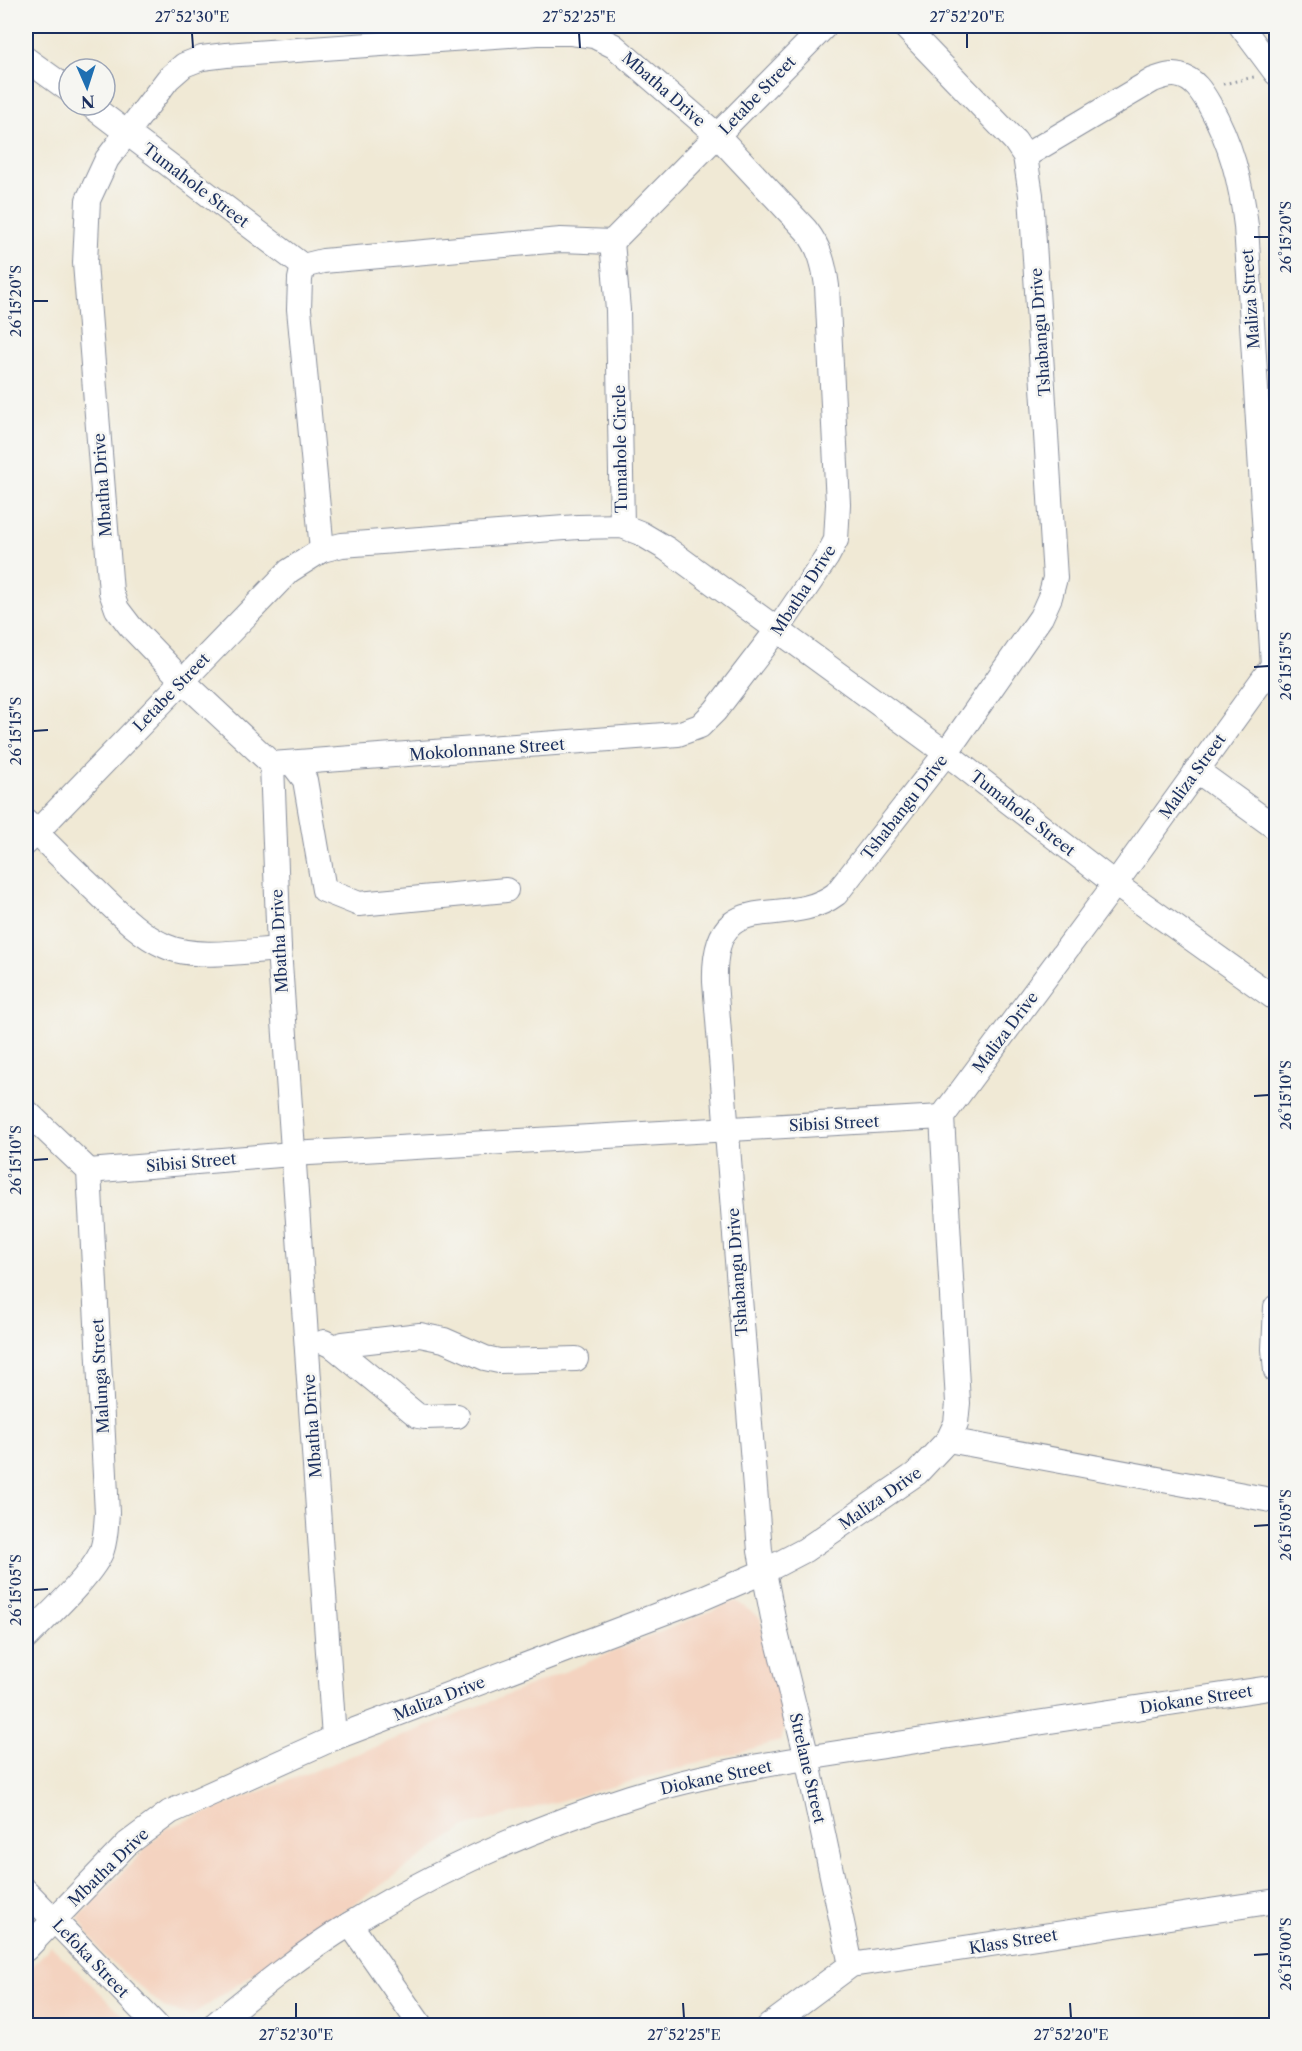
<svg xmlns="http://www.w3.org/2000/svg" width="1302" height="2051" viewBox="0 0 1302 2051" font-family="'Libre Caslon Text',serif">
  <style>
    .built { fill: #f4d3c0 }
    .lines { fill: none; stroke-linecap: round; stroke-linejoin: round }
    .minor-casing { stroke: #868c9a; stroke-width: 26 }
    .path { stroke: #868c9a; stroke-width: 3; stroke-dasharray: 1.5 4.5; stroke-linecap: butt }
    .minor { stroke: #fff; stroke-width: 24 }
    .ticks { fill: none; stroke: #1b2f5e; stroke-width: 2 }
    .labels { text-anchor: middle; stroke-width: 5; stroke-linejoin: round; paint-order: stroke }
    .street-label { font-size: 16px; fill: #1b2f5e; stroke: #f6f6f2 }
    .neatline { fill: none; stroke: #1b2f5e; stroke-width: 2 }
    .ticks-label { font-size: 15px; text-anchor: middle; fill: #1b2f5e }
  </style>
  <rect width="100%" height="100%" fill="#f6f6f2"/>
  <filter id="ink" filterUnits="userSpaceOnUse"><feTurbulence type="fractalNoise" baseFrequency=".0167" numOctaves="2"/><feDisplacementMap in="SourceGraphic" scale="12" xChannelSelector="R" yChannelSelector="G"/><feConvolveMatrix kernelMatrix="1 2 1 2 8 2 1 2 1" color-interpolation-filters="sRGB"/></filter>
  <filter id="wash" filterUnits="userSpaceOnUse"><feTurbulence type="fractalNoise" baseFrequency=".008" numOctaves="4" result="noise"/><feDisplacementMap in="SourceGraphic" scale="24" xChannelSelector="R" yChannelSelector="G"/><feGaussianBlur stdDeviation="1.35" result="paint"/><feColorMatrix in="noise" values="0 0 0 0 0 0 0 0 0 0 0 0 0 0 0 0 0 1.4 0 .05"/><feComposite in="paint" operator="in"/></filter>
  <g filter="url(#wash)">
    <rect width="100%" height="100%" fill="#f0e9d5"/>
    <!-- built -->
    <g class="built">
      <path d="M736,1601L760,1618L770,1659L790,1717L780,1741L467,1826L192,2016L166,2009L103,1955L78,1918L165,1829L530,1686Z"/>
      <path d="M51,1946L134,2025H26V1973Z"/>
    </g>
  </g>
  <g filter="url(#ink)">
    <g class="lines">
      <!-- minor casing -->
      <g class="minor-casing">
        <g id="minor">
          <path d="M1241,26L1276,73"/>
          <path d="M26,59L69,90"/>
          <path d="M90,105L303,266"/>
          <path d="M1025,156L1153,80C1161,77 1171,73 1180,76C1194,79 1202,92 1209,104C1231,143 1241,182 1246,226L1273,665"/>
          <path d="M612,242L825,26"/>
          <path d="M612,242L618,310L622,526"/>
          <path d="M303,266L323,261L561,240L612,242"/>
          <path d="M303,266L300,279L299,309L322,550"/>
          <path d="M292,763L305,780L324,890L359,904L506,890"/>
          <path d="M272,764L678,734L700,726L715,711L778,629L827,557L836,540L838,504L827,286C824,264 820,248 806,230L717,135L614,46L594,36L571,33H538L226,55L202,58L184,65L168,79L107,159L88,200L85,263L111,592L117,609L130,626L182,680L272,764L279,949L334,1738"/>
          <path d="M1196,770L1276,828"/>
          <path d="M26,822C48,845 71,867 94,889C116,910 138,934 165,946C195,960 246,951 279,949"/>
          <path d="M26,843L289,571L322,550L342,545L578,527L622,526L640,533L667,549L946,753L1115,884L1276,999"/>
          <path d="M26,1111L89,1171L107,1513C106,1525 106,1538 102,1550C94,1574 45,1618 26,1638"/>
          <path d="M89,1171L292,1154L942,1117"/>
          <path d="M1276,1307L1274,1349L1276,1371"/>
          <path d="M324,1342L334,1347L418,1416L425,1417L457,1416"/>
          <path d="M334,1347L343,1344L420,1335L444,1340L485,1358L499,1361L576,1359"/>
          <path d="M948,1440L1276,1501"/>
          <path d="M26,1891L157,2026"/>
          <path d="M350,1924L421,2026"/>
          <path d="M26,1949L127,1844L170,1812L334,1738L705,1597L763,1572L805,1550L917,1473L948,1440L956,1423L958,1403L942,1117L1115,884L1276,661"/>
          <path d="M851,1965L807,1758L776,1633L760,1551L715,982C712,880 784,933 836,894L946,753L1041,617L1050,597L1055,578L1031,195L1025,156L1015,141L904,26"/>
          <path d="M213,2026C257,1990 302,1953 350,1924C438,1870 533,1828 630,1797C721,1768 816,1757 910,1742C1032,1724 1154,1706 1276,1687"/>
          <path d="M769,2026L851,1965L1276,1901"/>
        </g>
      </g>
      <!-- path -->
      <path class="path" d="M1223,84L1254,77"/>
      <!-- minor -->
      <use href="#minor" class="minor"/>
    </g>
  </g>
  <!-- ticks -->
  <path class="ticks" d="M192,33L193,48M579,33L580,48M967,33V48M1254,237H1269M33,301H48M1254,667L1269,666M33,731L48,730M1254,1096L1269,1095M33,1160L48,1159M1254,1526L1269,1525M33,1590L48,1589M1254,1955L1269,1954M296,2003V2018M683,2003L684,2018M1070,2003L1071,2018"/>
  <g class="labels">
    <!-- street labels -->
    <g class="street-label">
      <text transform="translate(664 89) rotate(41)" y="6">Mbatha Drive</text>
      <text transform="translate(757 95) rotate(-46)" y="6">Letabe Street</text>
      <text transform="translate(196 185) rotate(37)" y="6">Tumahole Street</text>
      <text transform="translate(1250 299) rotate(-94)" y="6">Maliza Street</text>
      <text transform="translate(1040 332) rotate(-94)" y="6">Tshabangu Drive</text>
      <text transform="translate(620 449) rotate(-91)" y="6">Tumahole Circle</text>
      <text transform="translate(102 485) rotate(-94)" y="6">Mbatha Drive</text>
      <text transform="translate(803 590) rotate(-57)" y="6">Mbatha Drive</text>
      <text transform="translate(171 692) rotate(-46)" y="6">Letabe Street</text>
      <text transform="translate(487 749) rotate(-4)" y="6">Mokolonnane Street</text>
      <text transform="translate(1192 776) rotate(-54)" y="6">Maliza Street</text>
      <text transform="translate(904 807) rotate(-52)" y="6">Tshabangu Drive</text>
      <text transform="translate(1023 813) rotate(38)" y="6">Tumahole Street</text>
      <text transform="translate(279 941) rotate(-93)" y="6">Mbatha Drive</text>
      <text transform="translate(1005 1032) rotate(-53)" y="6">Maliza Drive</text>
      <text transform="translate(834 1123) rotate(-3)" y="6">Sibisi Street</text>
      <text transform="translate(191 1162) rotate(-5)" y="6">Sibisi Street</text>
      <text transform="translate(737 1272) rotate(-94)" y="6">Tshabangu Drive</text>
      <text transform="translate(100 1376) rotate(-93)" y="6">Malunga Street</text>
      <text transform="translate(312 1426) rotate(-94)" y="6">Mbatha Drive</text>
      <text transform="translate(880 1498) rotate(-35)" y="6">Maliza Drive</text>
      <text transform="translate(439 1698) rotate(-21)" y="6">Maliza Drive</text>
      <text transform="translate(1196 1699) rotate(-9)" y="6">Diokane Street</text>
      <text transform="translate(808 1768) rotate(77)" y="6">Strelane Street</text>
      <text transform="translate(716 1777) rotate(-12)" y="6">Diokane Street</text>
      <text transform="translate(108 1867) rotate(-44)" y="6">Mbatha Drive</text>
      <text transform="translate(1013 1941) rotate(-9)" y="6">Klass Street</text>
      <text transform="translate(91 1958) rotate(46)" y="6">Lefoka Street</text>
    </g>
  </g>
  <!-- margin -->
  <rect width="1302" height="2051" fill="none" stroke="#f6f6f2" stroke-width="66"/>
  <!-- north arrow -->
  <g transform="translate(87 87) rotate(177)"><circle r="28" fill="#f6f6f2" stroke="#9ea6b7" stroke-width="1.5"/>
  <path d="M0-4.5L10 22L0 15L-10 22Z" fill="#1f6fb2"/>
  <text y="-9" font-size="16" font-weight="bold" text-anchor="middle" fill="#1b2f5e">N</text>
  </g>
  <rect x="33" y="33" width="1236" height="1985" class="neatline"/>
  <g class="ticks-label">
    <text x="192" y="22">27°52'30"E</text>
    <text x="579" y="22">27°52'25"E</text>
    <text x="967" y="22">27°52'20"E</text>
    <text transform="translate(1286 237) rotate(-90)" y="5">26°15'20"S</text>
    <text transform="translate(16 301) rotate(-90)" y="5">26°15'20"S</text>
    <text transform="translate(1286 666) rotate(-90)" y="5">26°15'15"S</text>
    <text transform="translate(16 731) rotate(-90)" y="5">26°15'15"S</text>
    <text transform="translate(1286 1095) rotate(-90)" y="5">26°15'10"S</text>
    <text transform="translate(16 1160) rotate(-90)" y="5">26°15'10"S</text>
    <text transform="translate(1286 1525) rotate(-90)" y="5">26°15'05"S</text>
    <text transform="translate(16 1590) rotate(-90)" y="5">26°15'05"S</text>
    <text transform="translate(1286 1954) rotate(-90)" y="5">26°15'00"S</text>
    <text x="296" y="2040">27°52'30"E</text>
    <text x="684" y="2040">27°52'25"E</text>
    <text x="1071" y="2040">27°52'20"E</text>
  </g>
</svg>
